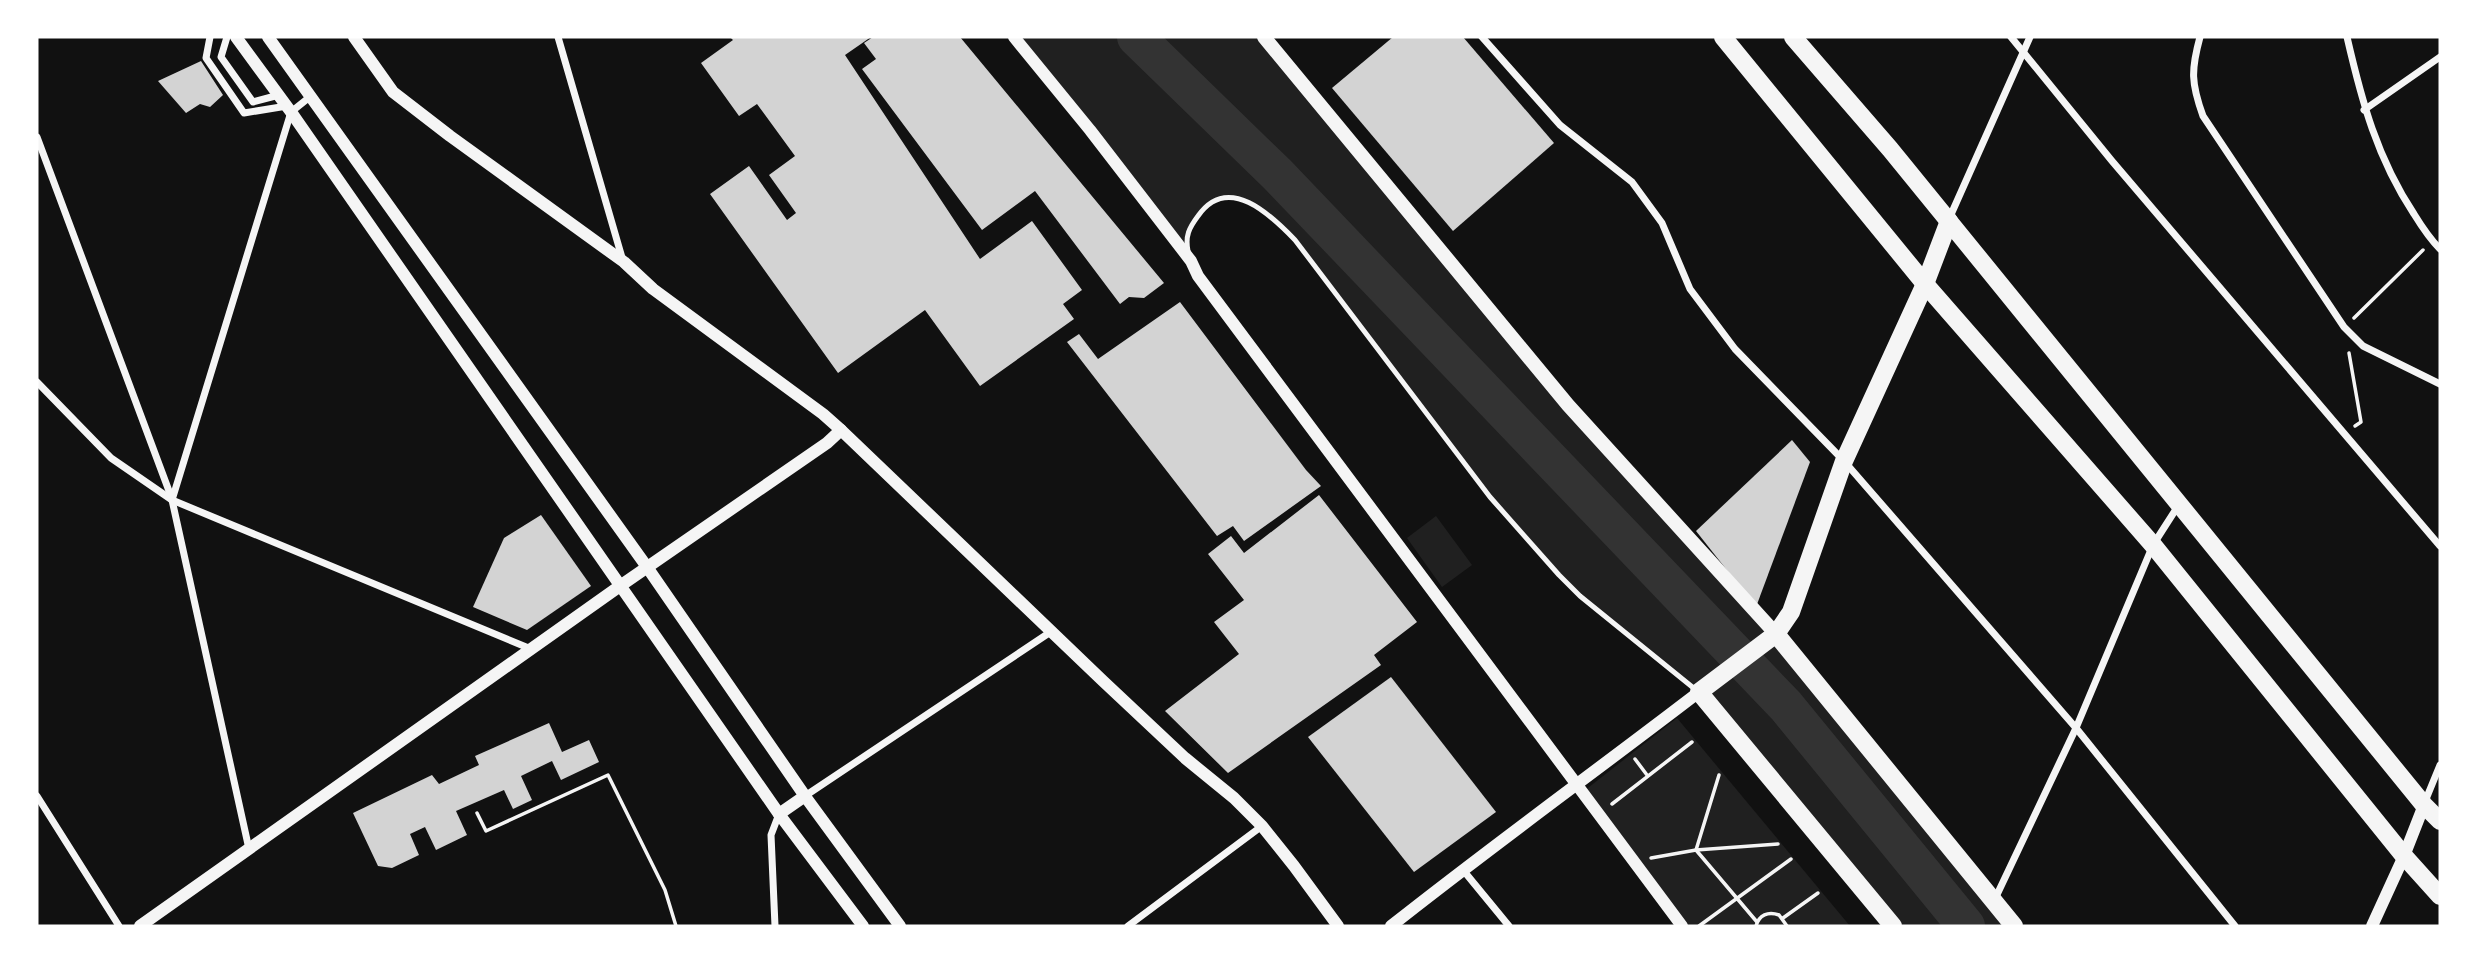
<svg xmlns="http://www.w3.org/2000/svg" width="2477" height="963" viewBox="0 0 2477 963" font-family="'Archivo Narrow',sans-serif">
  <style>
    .green { fill: #202020 }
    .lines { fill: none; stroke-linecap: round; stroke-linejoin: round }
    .river { stroke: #333; stroke-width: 38 }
    .building { fill: #d3d3d3 }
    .path { stroke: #f5f5f5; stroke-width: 3.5 }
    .service { stroke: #f5f5f5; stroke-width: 5 }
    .minor { stroke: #f5f5f5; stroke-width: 7 }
    .tertiary { stroke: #f5f5f5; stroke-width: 12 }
    .secondary { stroke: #f5f5f5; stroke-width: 14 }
    .primary { stroke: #f5f5f5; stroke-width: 18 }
  </style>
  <rect width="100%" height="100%" fill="#111"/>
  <!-- green -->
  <g class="green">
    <path d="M1014,37H1264L1568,405L1776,634L2014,926H1893L1699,692L1580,596L1490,497L1295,240C1280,225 1259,204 1238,198C1219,192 1194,214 1187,231C1186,236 1187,243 1187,248Z"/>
    <path d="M1436,516L1472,565L1442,587L1407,538Z"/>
    <path d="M1677,718L1850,926H1689L1584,791Z"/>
  </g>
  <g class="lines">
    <!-- river -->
    <path class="river" d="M1136,37L1277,174L1786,706L1966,926"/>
  </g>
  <!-- building -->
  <g class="building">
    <path d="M730,37H871L845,55L980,259L1032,221L1082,290L1063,304L1074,319L980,386L925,310L838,373L710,194L749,166L787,220L796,213L769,175L795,156L757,104L739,116L701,63L733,40Z"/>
    <path d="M873,37H960L1164,283L1144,298L1129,297L1120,304L1035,191L982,230L862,69L876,59L864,43Z"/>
    <path d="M1393,37H1463L1554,143L1453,231L1332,88Z"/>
    <path d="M201,61L223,95L210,107L200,104L186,113L158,81Z"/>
    <path d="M1180,302L1306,470L1321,486L1244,541L1233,526L1217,536L1067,342L1079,334L1098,359Z"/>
    <path d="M1792,440L1810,462L1756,607L1696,531Z"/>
    <path d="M1319,495L1417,622L1374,655L1381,665L1228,773L1165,711L1239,654L1214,622L1244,600L1208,554L1231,536L1244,553Z"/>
    <path d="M541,515L591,586L527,630L473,607L504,538Z"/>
    <path d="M1391,677L1496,812L1414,872L1308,737Z"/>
    <path d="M549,723L562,752L589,740L599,762L561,780L552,761L521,776L532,800L513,809L504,790L456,811L467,835L436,850L425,827L410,834L419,855L392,868L378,866L353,813L432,775L439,784L479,765L475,756Z"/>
  </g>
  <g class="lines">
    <!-- path -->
    <g class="path">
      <path d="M2354,318L2423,250"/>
      <path d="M2349,353L2361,422L2355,426"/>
      <path d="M1635,759L1647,775"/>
      <path d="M1719,775L1696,850L1757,922"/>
      <path d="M1612,804L1692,742"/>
      <path d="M477,813L486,831L608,775L665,890L676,926"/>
      <path d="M1651,858L1696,850L1778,844"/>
      <path d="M1783,918L1818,893"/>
      <path d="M1699,926L1791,859"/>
      <path d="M1756,926C1759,915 1768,911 1779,915L1787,926"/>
    </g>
    <!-- service -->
    <path class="service" d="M1188,251C1185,236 1189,228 1198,216C1228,173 1271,215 1295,240L1490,497L1559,575L1580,596L1696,690"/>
    <!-- minor -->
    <g class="minor">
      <path d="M210,37L206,58L244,113L287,106"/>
      <path d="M227,37L221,57L253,102L279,95"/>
      <path d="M558,37L623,261"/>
      <path d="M1482,37L1560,125L1632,182L1662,223L1690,289L1735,349L1844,461L2076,728L2235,926"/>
      <path d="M2011,37L2112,161L2440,546"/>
      <path d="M2200,37C2191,70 2191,83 2203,116L2344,327L2363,346L2440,384"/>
      <path d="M2347,37C2362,102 2377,158 2414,214C2422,227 2430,239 2440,249"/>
      <path d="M2364,110L2440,57"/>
      <path d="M37,137L172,499"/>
      <path d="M1949,219L2030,37"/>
      <path d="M37,382L111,458L172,500L531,649"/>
      <path d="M37,796L119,926"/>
      <path d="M805,796L1052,631"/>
      <path d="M2424,804L2440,765"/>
      <path d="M249,849L172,500L291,112L311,96"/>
      <path d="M1463,870L1509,926"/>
      <path d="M1994,901L2076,728L2153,545L2178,506"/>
      <path d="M775,926L771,835L779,814"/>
      <path d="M1128,926L1262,826"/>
    </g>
    <!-- tertiary -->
    <g class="tertiary">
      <path d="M236,37L291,112L779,814L863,926"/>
      <path d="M268,37L647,567L807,799L900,926"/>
      <path d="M354,37L393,92L450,136L624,262L653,289L823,414L841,430L1103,681L1185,758L1234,798L1262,826L1294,866L1338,926"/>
      <path d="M1014,37L1090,130L1191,261L1198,276L1682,926"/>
      <path d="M779,814L805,796"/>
      <path d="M140,926L620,586L827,443L841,430"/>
      <path d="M1391,926C1492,846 1596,771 1699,692"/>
      <path d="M2372,926L2404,856L2424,805"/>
    </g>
    <!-- secondary -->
    <path class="secondary" d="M1264,37L1568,405L1776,634"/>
    <!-- primary -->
    <g class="primary">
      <path d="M1723,37L1925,284L2153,545L2404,856L2440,896"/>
      <path d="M1793,37L1890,149L2424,805L2440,821"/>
      <path d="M1776,634L2014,926"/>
      <path d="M1893,926L1699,692L1776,634L1791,612L1844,461L1925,284L1949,221"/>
    </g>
  </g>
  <!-- border -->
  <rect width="2477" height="963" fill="none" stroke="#ffffff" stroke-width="77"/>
</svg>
